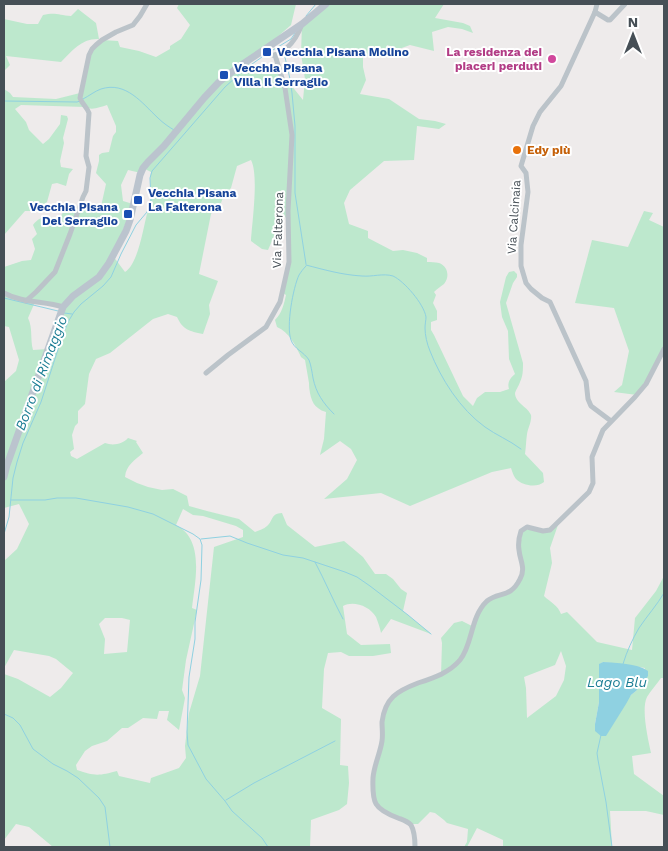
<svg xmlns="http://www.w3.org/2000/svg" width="668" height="851" viewBox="0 0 668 851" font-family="'Work Sans',sans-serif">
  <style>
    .green { fill: #bde8cd; fill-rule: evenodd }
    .water { fill: #8fd1e1 }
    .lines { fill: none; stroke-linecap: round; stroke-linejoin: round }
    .stream { stroke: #8fd1e1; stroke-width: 1 }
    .minor { stroke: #bbc3c9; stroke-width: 5 }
    .secondary { stroke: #bbc4ce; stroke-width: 7 }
    .transit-dot { fill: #1a4fb4; stroke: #fff; stroke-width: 2 }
    .hotel-dot { fill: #d1479c; stroke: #fff; stroke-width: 2 }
    .food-dot { fill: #e8710a; stroke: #fff; stroke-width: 2 }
    .labels { text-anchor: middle; stroke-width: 4; stroke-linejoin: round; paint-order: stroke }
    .transit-label { font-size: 12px; font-weight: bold; fill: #164399; stroke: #fff; text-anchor: start }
    .hotel-label { font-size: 12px; font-weight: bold; fill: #b23c85; stroke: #fff; text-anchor: end }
    .food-label { font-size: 12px; font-weight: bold; fill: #c56008; stroke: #fff; text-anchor: start }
    .street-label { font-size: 12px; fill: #464f56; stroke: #fff }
    .water-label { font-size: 14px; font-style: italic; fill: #1b7d94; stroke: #fff }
  </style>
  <rect width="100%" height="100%" fill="#eeebeb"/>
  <!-- green -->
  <g class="green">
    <path d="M179,4H296L291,25L259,53L248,61L255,74L263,70L265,73L273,69H279L282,79L291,85L303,100L305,79L301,54L302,24L326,4H444L435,18L463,23L470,26L473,33L462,29L448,27L432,32L434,51L410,45L399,49L387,45L385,52C378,57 375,59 366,55L363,56V67L366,80L360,94L389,99L419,119L435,121L446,124L439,129L417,126L414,160L384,161L350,190L344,203L349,224L368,231V238L393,251L403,250L417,253L427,258V262C431,262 435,262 439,263C448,266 450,277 444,284C441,286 437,289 434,292L436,295L433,303L437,311V320L431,322V330L434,335L463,396L473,406L477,398L485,392H500L509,389C507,383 510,378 515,374L509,359L508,331L502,317L500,302L506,277L509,272L514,271L517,274V277L513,283L506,303L523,363C523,370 523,376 520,382C519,386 516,389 515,393C515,403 528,407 531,415C532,421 528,428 527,434C526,441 526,447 525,454L543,473L544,482C537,488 523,486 516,479C514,477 512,471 511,468L492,472L410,506L381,493L324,499L347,479L357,460L351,449L340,441L320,455L324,439L326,412C323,411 320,410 318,408C311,404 309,390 309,383L305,360L301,357C296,346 289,332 277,327L275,320C282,313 284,304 286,295L283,293L291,255L287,220L283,213L281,220L268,250L262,249L251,241C252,223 259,175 251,160L237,166L231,188L224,195L221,203L217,204L211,214L199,274L218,281L209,305L210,314L203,334C189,331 183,330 177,317L168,314L153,319L110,353L96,359L89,374L85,404L78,411V423L75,426L72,435L74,449L70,452L71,456L77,459L105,443C113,446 123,444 128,438L137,441L136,442L143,453C135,460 126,465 125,477L137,483L148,487L162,490L173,489L187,496L189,506L207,511L239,519L255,532C259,530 264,529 267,526C274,520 270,514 282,513L287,525L315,547L344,541L363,557L375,574H386L393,579L401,589L407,593L403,611L431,634L391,619L381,633C380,628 378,622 376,617C370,606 353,600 343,606L347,634L361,645L390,644L391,653L373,656H349L341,652L328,653L324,669L322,708L341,719L340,765L348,766L349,783L347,804L339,810L311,820L310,847H53L29,827L16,824L4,840V674L18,679L50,697L61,688L73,673L56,659L49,656L14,650L4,668V561L17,549L29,524L19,504L4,508V382L16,371L19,360L9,327L4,326V267L22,261L31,260L35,249L32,239L37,234L33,225C41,215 47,217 59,219L68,204L77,212L88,205L100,211L106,184L96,173L99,161V155L102,153L109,152L113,136L116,132V126L107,105C100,107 92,111 85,107L21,105L15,109L26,122L29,130L43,144L49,139L60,124L61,115L67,116L68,119L63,138L64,143L60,161L61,167L73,169L69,174L66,186L57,183L52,184L47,202L33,211H25L4,235V89L10,93L13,97L56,99L80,93L89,55L102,40L118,41L120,47L139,51L156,57L170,49V46L181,39L190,25L177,8ZM143,168L151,172C149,182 152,193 150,203C150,207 148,211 147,214C143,229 138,264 125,272L113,256L133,204L123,201L121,185L128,170L141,173ZM35,302L63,308L48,349L33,350C30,339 33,328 28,318ZM183,509L193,515L203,516L236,526L243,530V537L214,547L200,676L189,713L185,746L186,758L179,768L151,778L150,783L119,776L117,771C99,776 94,776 77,770L76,765L85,751L92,746L107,741L122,728H128L143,718L157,719L159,711H169L167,720L179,730L185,698L182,690L186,660L197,610L192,608C195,581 205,540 176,525ZM105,618H122L130,620L127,652L104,654L105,639L99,624Z"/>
    <path d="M78,9L96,23L99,39C82,38 72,51 61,62L6,56L10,65L4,71V19L27,24H38L43,15C55,12 59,15 71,16Z"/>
    <path d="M644,211L653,213L649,220L664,227V349L637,395L614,392L622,385L629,351L614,308L575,303L592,240L628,247Z"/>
    <path d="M559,522L550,548L552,563L544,596C550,602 558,605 561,614L567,612L597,642L632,650L635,618L656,591L664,576V678H661C657,684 651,690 647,697C641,709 648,739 651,753L632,756L634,774L664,796V815L646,811H610L612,847H503V840L477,828L467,847H464L467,842L468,829L447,823L444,820L435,813L430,812L418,824H410L378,808L373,794V779L382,741L384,711L400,690L441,675L442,643L441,638L454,623L462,621L472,626L487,601L509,593L523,571L519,551L523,529L543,531ZM561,651L566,666L564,680L556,696L527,718L526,688L524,677L555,665ZM603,662L628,665L645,668L636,691L631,695L596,731L595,724L599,702L600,664Z"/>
  </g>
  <!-- water -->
  <path class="water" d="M603,662C617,663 636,663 648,671V676L636,691L631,695L626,704L606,736H601L595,731V724L599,702V664Z"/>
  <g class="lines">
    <!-- stream -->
    <g class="stream">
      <path d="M306,16L316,4"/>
      <path d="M268,53L291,39L295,33"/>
      <path d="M284,53L290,79L292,93L295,126V193L306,264"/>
      <path d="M83,99C89,96 95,91 101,89C126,81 142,103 158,118C163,123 169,127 174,130"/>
      <path d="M4,101L77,102L80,101"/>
      <path d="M306,265C325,270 343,275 362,276C372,277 383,273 393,276C404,281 424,304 426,317C426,320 425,324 425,328C425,335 427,344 430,351C441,379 460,409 485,427C496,435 509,440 521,449"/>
      <path d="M306,266C303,269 301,272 299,275C293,288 286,326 291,340C294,349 304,352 309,360C311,365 312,372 313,378C316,393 323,403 334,414"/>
      <path d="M4,298L58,311"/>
      <path d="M64,313L72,314"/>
      <path d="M11,500H45L57,498H76L128,507L153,514L193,534L200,539L202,545L201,580L195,622V639L189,677L187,732L188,745L206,779L225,801L232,811L262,838L268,847"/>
      <path d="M4,534L9,517L13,478L17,462L23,443L41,402L62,337L68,322L74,312L81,304L103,286L111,277L121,254L136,225L147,212L151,202L150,178L152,171L225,87L245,69L262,57"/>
      <path d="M201,539L230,536L247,543L283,555L303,558L345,572L357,577L370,586L408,615L431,634"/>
      <path d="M315,562C325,581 333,600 343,619"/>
      <path d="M623,664C627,651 632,640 639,628C647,616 657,605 664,593"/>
      <path d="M4,714L13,718L20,725L33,749L53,764L67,771L78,778L99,798L105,807L110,847"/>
      <path d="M601,735L597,753L598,760L606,802L612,847"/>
      <path d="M226,800L254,783L335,741"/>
    </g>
    <!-- minor -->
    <g class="minor">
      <path d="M597,4L595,12L561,86L540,112L533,126L521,166L526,173L528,192L521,245V266L526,283L531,289L542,298L550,302L586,381L588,399L591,406L611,421"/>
      <path d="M595,12L608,20H610L625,4"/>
      <path d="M259,53C280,63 296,41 302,24"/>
      <path d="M4,293C22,303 44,301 63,307"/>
      <path d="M26,301L36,292L55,272L70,234L83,197L86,191L89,167L86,156L89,113C87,107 82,104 80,98L89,55L92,49L96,45L102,40L116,32L133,25L140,16L147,4"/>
      <path d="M206,373L228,355L266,327L280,302L289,262L288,211L292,135L285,88L275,55"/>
      <path d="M415,847C415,840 415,832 411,825C407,821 403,820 398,818C374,809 372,803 373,778C374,765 380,754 382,741C383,735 382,728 382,722C385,698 397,691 418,683C433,678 449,673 460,660C473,644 470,617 487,601C499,591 510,599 520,579C526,568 520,561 519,550C518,544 519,537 521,531L527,527L543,531L550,530L589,492L593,483L592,457L603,430L635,397L646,384L664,349"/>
    </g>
    <!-- secondary -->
    <path class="secondary" d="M4,477L7,465L63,307L73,296L99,277L109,263L126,231L130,220L140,175L143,168L148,162L164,146L204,98L219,82L237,68L302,24L326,4"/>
  </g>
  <!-- markers -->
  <g class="transit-dot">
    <rect x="262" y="47" width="10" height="10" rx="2.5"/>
    <rect x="219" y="70" width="10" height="10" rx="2.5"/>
    <rect x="133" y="195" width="10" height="10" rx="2.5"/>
    <rect x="123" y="209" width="10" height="10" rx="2.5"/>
  </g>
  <circle class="hotel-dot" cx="552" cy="59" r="5"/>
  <circle class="food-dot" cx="517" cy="150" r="5"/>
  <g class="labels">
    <!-- transit labels -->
    <g class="transit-label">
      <text x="277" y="56">Vecchia Pisana Molino</text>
      <text x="234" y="72">Vecchia Pisana<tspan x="234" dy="14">Villa Il Serraglio</tspan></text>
      <text x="148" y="197">Vecchia Pisana<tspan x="148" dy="14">La Falterona</tspan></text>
      <text x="118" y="211" text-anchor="end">Vecchia Pisana<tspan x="118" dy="14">Del Serraglio</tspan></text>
    </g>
    <!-- hotel labels -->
    <g class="hotel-label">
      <text x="542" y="56">La residenza dei<tspan x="542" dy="14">piaceri perduti</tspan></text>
    </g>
    <!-- food labels -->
    <g class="food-label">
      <text x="527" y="154">Edy più</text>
    </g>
    <!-- street labels -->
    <g class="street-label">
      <text transform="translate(514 217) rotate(-86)" y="4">Via Calcinaia</text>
      <text transform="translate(278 230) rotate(-88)" y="4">Via Falterona</text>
    </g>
    <!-- water labels -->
    <g class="water-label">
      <text transform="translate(41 373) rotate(-69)" y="5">Borro di Rimaggio</text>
      <text x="617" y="687">Lago Blu</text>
    </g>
  </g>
  <!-- border -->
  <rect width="668" height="851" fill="none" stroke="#464f56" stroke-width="10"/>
  <!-- north arrow -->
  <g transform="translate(633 35)" stroke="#ffffff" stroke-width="4" paint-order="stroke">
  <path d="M0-4L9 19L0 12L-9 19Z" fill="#464f56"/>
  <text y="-8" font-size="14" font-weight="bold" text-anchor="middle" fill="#464f56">N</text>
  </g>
</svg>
